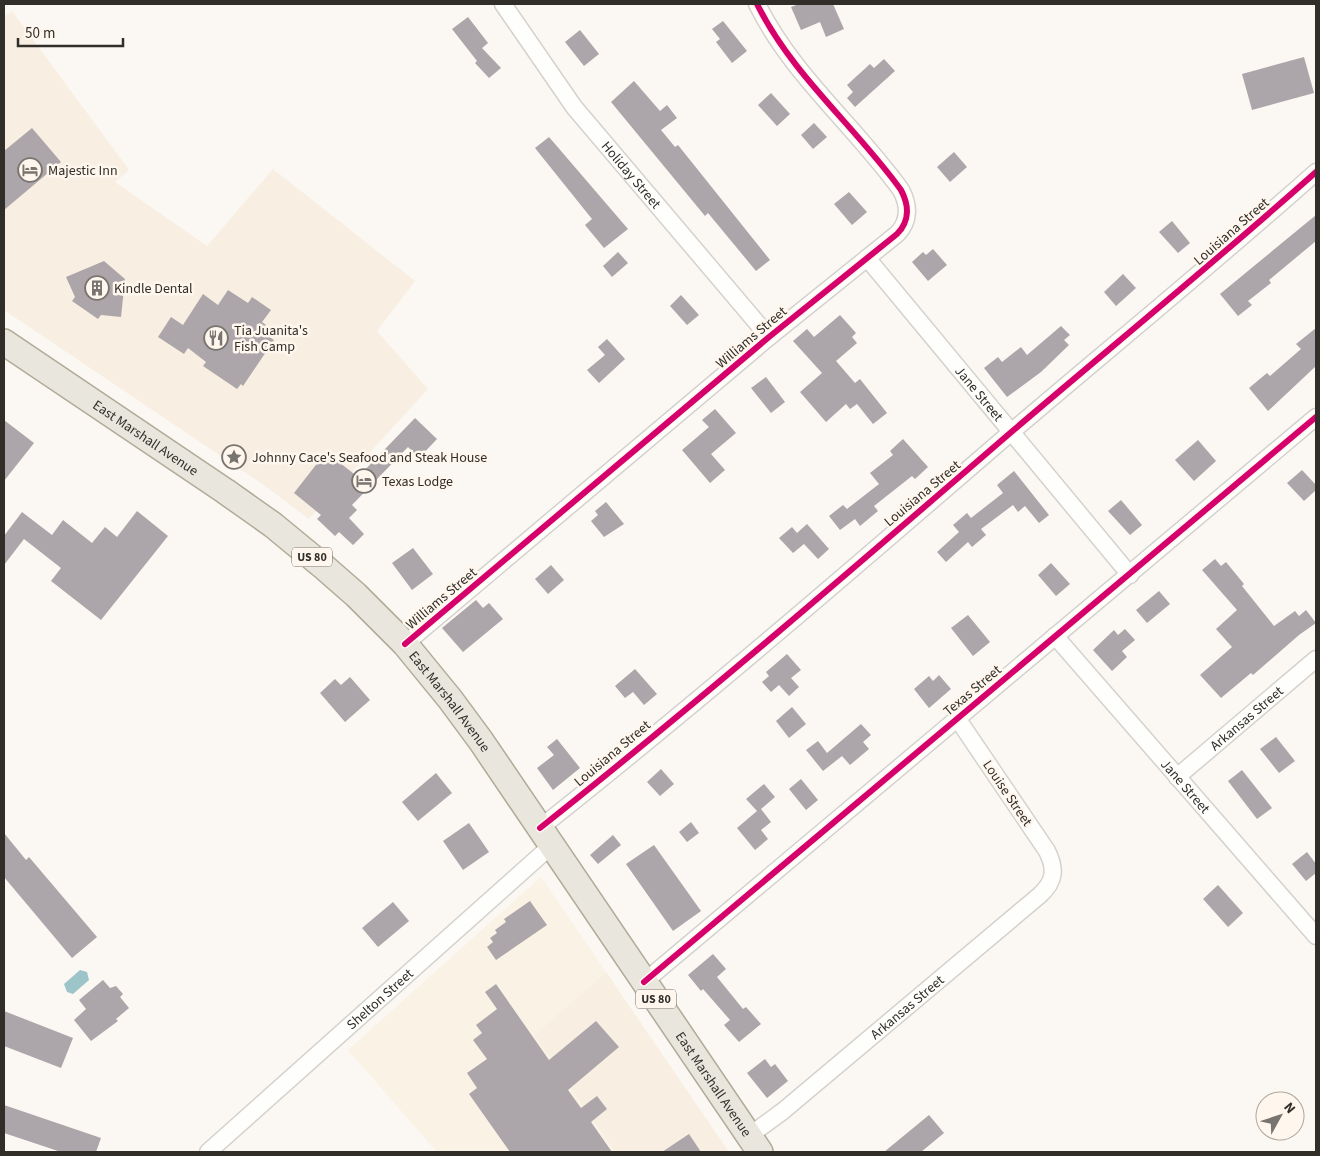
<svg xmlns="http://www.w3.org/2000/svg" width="1320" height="1156" viewBox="0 0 1320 1156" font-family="'Source Sans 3',sans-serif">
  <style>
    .built { fill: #f8efe2 }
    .industrial { fill: #faf2e4 }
    .water { fill: #9dc4c9 }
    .building { fill: #aca6aa }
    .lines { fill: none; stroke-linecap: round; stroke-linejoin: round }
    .street-casing { stroke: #d5d2cd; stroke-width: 19 }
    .primary-casing { stroke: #b0aa97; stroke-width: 28 }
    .street { stroke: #fefefd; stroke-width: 16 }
    .primary { stroke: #e9e7dd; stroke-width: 25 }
    .cycleway-casing { stroke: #fff7ee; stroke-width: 9 }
    .cycleway { stroke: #d6006c; stroke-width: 6 }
    .labels { text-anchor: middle; stroke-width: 5; stroke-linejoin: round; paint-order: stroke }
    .shield { fill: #fff7ee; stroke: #6f6a64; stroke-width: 1 }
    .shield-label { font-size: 12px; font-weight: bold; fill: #312e29 }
    .poi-label { font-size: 14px; fill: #312e29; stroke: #fff7ee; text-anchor: start }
    .street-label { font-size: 14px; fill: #312e29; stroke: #fff7ee }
  </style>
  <rect width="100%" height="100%" fill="#fbf7f2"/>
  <!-- built -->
  <g class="built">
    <path d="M12,11L129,170L115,182L207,246L273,169L415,281L377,331L428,389L309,519L261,483L4,310V17Z"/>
    <path d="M606,972L729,1152H615L534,1035Z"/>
  </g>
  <!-- industrial -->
  <path class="industrial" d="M541,877L606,972L534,1035L615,1152H437L348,1050Z"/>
  <!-- water -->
  <path class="water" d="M80,970L87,972L89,980L73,994L67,992L64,984Z"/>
  <!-- building -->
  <g class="building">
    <path d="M799,4H833L844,29L826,37L820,22L801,30L791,7Z"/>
    <path d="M468,17L488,43L482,48L501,68L489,78L475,63L477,61L452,29Z"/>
    <path d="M723,21L747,51L732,63L716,42L720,39L712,29Z"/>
    <path d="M580,30L599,54L584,66L565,42Z"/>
    <path d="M1304,57L1314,93L1252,110L1242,74Z"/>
    <path d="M884,59L895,71L855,107L847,98L853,92L847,85L870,64L874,68Z"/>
    <path d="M634,81L660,111L667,105L677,118L661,130L675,147L678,145L770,260L756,271L708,213L705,216L611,102Z"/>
    <path d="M771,93L790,114L777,126L758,105Z"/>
    <path d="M814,123L827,137L813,149L801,135Z"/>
    <path d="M32,128L61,162L4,210V151Z"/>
    <path d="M549,137L628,229L604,248L585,225L592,219L535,148Z"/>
    <path d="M954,152L967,167L950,182L937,167Z"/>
    <path d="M849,192L867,212L852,225L834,204Z"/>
    <path d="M1316,215V241L1269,280L1271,283L1248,301L1252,305L1238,316L1220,294Z"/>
    <path d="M1172,221L1190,243L1178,253L1159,232Z"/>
    <path d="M933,249L947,265L928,281L912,262L923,252L926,255Z"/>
    <path d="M618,252L628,263L612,277L603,266Z"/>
    <path d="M104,261L125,279L121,317L101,315L98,319L72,301L75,297L66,277Z"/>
    <path d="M1123,274L1136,288L1116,306L1104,292Z"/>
    <path d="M228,290L248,303L252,297L271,310L262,322L266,325L261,332L274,340L243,386L241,384L237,389L203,366L206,362L188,348L184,354L158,337L171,317L183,325L203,294L218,305Z"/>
    <path d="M681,295L699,315L687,325L670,306Z"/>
    <path d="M840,315L856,333L852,337L857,343L836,361L855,383L860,379L887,413L873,424L857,404L850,409L846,404L826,422L800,392L822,373L793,341L807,329L814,337Z"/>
    <path d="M1061,326L1070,335L1064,340L1069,345L1041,372L1007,397L984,368L998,357L1002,362L1021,347L1027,355Z"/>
    <path d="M1316,328V366L1268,411L1249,388L1267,373L1270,376L1301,349L1296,344Z"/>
    <path d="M607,339L625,359L599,383L587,370L605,355L598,347Z"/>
    <path d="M766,377L785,402L771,413L751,388Z"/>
    <path d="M715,409L736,433L711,454L725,470L710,483L682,450L709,427L702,420Z"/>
    <path d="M415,418L437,439L419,458L408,447L352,505L357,510L349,518L364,534L353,545L339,532L335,536L317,519L321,515L294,493L326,452L358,477Z"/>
    <path d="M4,420L34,443L4,481Z"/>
    <path d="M903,439L928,467L915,479L912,476L874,506L878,511L860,526L855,519L840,530L829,516L843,505L847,509L879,484L870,473L893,455L890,451Z"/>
    <path d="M1198,440L1216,461L1194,481L1175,460Z"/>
    <path d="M1302,470L1316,485V490L1304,501L1287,483Z"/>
    <path d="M1014,471L1049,515L1039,523L1025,506L1018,512L1013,505L981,529L986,535L972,547L968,542L946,562L937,552L959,532L953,525L967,513L971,518L1003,493L997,485Z"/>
    <path d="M1121,500L1142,525L1130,535L1108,511Z"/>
    <path d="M606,502L624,524L604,537L591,521L598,515L595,511Z"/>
    <path d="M137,511L168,536L101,620L51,581L61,568L24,539L4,565V536L22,512L52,535L63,520L92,543L105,527L117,537Z"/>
    <path d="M807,524L829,549L818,559L804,544L793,553L779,538L792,527L797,533Z"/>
    <path d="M413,548L433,574L412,590L392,563Z"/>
    <path d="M1215,559L1221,566L1226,562L1244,584L1242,586L1274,626L1295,611L1299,616L1306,610L1316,623L1299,635L1253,675L1251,673L1221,698L1200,675L1232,647L1216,629L1237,610L1202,570Z"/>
    <path d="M1051,563L1070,584L1056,596L1038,575Z"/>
    <path d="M551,565L564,580L548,594L535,579Z"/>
    <path d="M1159,591L1170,604L1147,623L1136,610Z"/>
    <path d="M476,600L483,608L489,603L503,619L463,652L442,628Z"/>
    <path d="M968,615L990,642L973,656L951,628Z"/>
    <path d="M1125,629L1135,640L1122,651L1127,657L1112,671L1093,650L1114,630L1118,635Z"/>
    <path d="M787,654L801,670L791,678L799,687L789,696L779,685L771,692L762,682L769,676L766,672Z"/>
    <path d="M635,669L657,694L644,705L633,692L625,698L615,686Z"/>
    <path d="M939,675L951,689L929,708L914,689L929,676L933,681Z"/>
    <path d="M350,677L370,700L345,722L320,693L335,679L341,685Z"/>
    <path d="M792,707L806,724L789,738L776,721Z"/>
    <path d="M861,724L871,735L863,742L869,749L850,765L842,756L823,771L806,750L818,741L827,753Z"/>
    <path d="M1276,737L1295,761L1279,773L1260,749Z"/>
    <path d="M557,739L580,768L553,790L537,768L554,755L547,747Z"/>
    <path d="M661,769L674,784L660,796L647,782Z"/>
    <path d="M1242,770L1272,808L1257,819L1228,781Z"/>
    <path d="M436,773L452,793L418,821L402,802Z"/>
    <path d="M801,779L818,800L806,810L789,789Z"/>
    <path d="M764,784L775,797L761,809L771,822L761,830L768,839L755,850L737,828L757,811L746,799Z"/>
    <path d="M691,822L699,833L687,842L679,832Z"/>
    <path d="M469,823L489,852L463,870L443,841Z"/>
    <path d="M4,833L26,860L29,857L97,937L72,958L4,877Z"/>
    <path d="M613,835L621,845L598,864L590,855Z"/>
    <path d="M654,845L701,911L673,931L626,864Z"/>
    <path d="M1307,852L1316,864V873L1306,881L1292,864Z"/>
    <path d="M1218,885L1243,913L1228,927L1203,899Z"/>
    <path d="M530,901L547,925L496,960L487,947L493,942L490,938L497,933L495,930L506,922L504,919Z"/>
    <path d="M393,902L409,921L378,947L362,928Z"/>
    <path d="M713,954L726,969L717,977L743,1009L746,1007L761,1024L739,1042L724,1025L730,1020L703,989L701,991L688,975Z"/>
    <path d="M103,980L110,988L116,986L123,994L120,997L129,1008L116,1019L118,1021L91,1041L74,1020L86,1009L79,1000Z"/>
    <path d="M496,984L549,1060L596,1021L619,1047L568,1090L581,1108L597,1096L607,1109L591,1122L612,1152H510L469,1094L477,1088L467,1073L487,1059L473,1040L482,1033L476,1025L497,1009L485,992Z"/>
    <path d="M4,1011L73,1038L61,1068L4,1046Z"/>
    <path d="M765,1059L771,1067L775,1064L788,1081L767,1098L747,1073Z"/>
    <path d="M4,1105L101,1138L96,1152H61L4,1133Z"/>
    <path d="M929,1115L944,1133L921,1152H884Z"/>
    <path d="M689,1134L701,1152H662Z"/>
  </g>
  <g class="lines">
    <!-- street casing -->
    <g class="street-casing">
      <g id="street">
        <path id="s1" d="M503,4L574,107L769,337"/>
        <path id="s2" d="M867,258L1130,575"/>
        <path id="s3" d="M1055,636L1316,936"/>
        <path d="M405,644L769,337L897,234C910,221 909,205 901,190C855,126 792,75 757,4"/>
        <path id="s4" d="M1177,777L1316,659"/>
        <path d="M540,828C700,701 855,567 1009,434C1111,347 1215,262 1316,172"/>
        <path d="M644,982L1316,417"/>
        <path id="s5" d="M749,1136L783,1111L1040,895C1055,881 1056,869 1047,851L957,718"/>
        <path id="s6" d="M208,1152L552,845"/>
      </g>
    </g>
    <!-- primary casing -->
    <g class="primary-casing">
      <g id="primary">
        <path id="s7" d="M4,342L225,491L273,525L324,567L356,595L405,644L450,699L481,741L760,1152"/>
      </g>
    </g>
    <!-- street -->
    <use href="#street" class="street"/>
    <!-- primary -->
    <use href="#primary" class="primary"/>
    <!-- cycleway casing -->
    <g class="cycleway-casing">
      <g id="cycleway">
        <path d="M405,644L769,337L897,234C910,221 909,205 901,190C855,126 792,75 757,4"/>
        <path d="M540,828C700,701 855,567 1009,434C1111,347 1215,262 1316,172"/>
        <path d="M644,982L1316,417"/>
      </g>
    </g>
    <!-- cycleway -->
    <use href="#cycleway" class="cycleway"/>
  </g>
  <!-- icons -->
  <defs>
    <g id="hotel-ring" transform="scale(1.25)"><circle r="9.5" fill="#fff7ee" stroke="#78746f" stroke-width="1.5"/><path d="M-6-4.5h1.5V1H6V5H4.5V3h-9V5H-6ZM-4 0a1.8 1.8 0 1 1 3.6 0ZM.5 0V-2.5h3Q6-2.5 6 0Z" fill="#78746f"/></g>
    <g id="building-ring" transform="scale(1.25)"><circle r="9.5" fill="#fff7ee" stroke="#78746f" stroke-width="1.5"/><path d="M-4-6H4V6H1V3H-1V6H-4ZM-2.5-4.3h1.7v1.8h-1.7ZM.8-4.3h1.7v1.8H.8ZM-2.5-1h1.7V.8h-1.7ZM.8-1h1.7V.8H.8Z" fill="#78746f"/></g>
    <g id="restaurant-ring" transform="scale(1.25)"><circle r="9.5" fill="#fff7ee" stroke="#78746f" stroke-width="1.5"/><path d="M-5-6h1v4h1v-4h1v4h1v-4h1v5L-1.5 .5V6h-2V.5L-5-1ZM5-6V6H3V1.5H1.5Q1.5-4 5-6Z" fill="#78746f"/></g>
    <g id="sight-ring" transform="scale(1.25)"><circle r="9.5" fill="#fff7ee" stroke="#78746f" stroke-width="1.5"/><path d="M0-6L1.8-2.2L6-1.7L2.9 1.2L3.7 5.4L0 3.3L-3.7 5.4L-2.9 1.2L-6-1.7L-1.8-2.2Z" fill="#78746f"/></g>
  </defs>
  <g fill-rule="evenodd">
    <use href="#hotel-ring" x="30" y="170"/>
    <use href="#building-ring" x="97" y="288"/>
    <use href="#restaurant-ring" x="216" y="338"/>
    <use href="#sight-ring" x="234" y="457"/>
    <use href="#hotel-ring" x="364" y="481"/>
  </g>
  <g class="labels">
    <!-- shield labels -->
    <g class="shield">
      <rect x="292" y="547.5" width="40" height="19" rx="4"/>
      <rect x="636" y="989.5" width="40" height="19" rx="4"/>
    </g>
    <g class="shield-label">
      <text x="312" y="561">US 80</text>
      <text x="656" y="1003">US 80</text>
    </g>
    <!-- poi labels -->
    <g class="poi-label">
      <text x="48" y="175">Majestic Inn</text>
      <text x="114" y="293">Kindle Dental</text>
      <text x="234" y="335">Tia Juanita's<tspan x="234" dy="16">Fish Camp</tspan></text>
      <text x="252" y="462">Johnny Cace's Seafood and Steak House</text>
      <text x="382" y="486">Texas Lodge</text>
    </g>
    <!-- street labels -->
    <g class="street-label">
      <text dy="5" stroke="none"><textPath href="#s1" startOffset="214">Holiday Street</textPath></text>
      <text transform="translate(1231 231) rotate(-41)" y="5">Louisiana Street</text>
      <text transform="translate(751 337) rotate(-40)" y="5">Williams Street</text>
      <text dy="5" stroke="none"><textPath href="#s2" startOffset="176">Jane Street</textPath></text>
      <text dy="5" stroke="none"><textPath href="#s7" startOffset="171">East Marshall Avenue</textPath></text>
      <text transform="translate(922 493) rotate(-40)" y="5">Louisiana Street</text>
      <text transform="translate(441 598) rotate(-40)" y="5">Williams Street</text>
      <text transform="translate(972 690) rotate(-40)" y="5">Texas Street</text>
      <text dy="5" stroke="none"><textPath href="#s7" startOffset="576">East Marshall Avenue</textPath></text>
      <text dy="5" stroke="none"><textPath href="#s4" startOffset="91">Arkansas Street</textPath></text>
      <text transform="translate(612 753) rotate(-40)" y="5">Louisiana Street</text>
      <text dy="5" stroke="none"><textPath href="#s3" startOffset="199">Jane Street</textPath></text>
      <text transform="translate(1008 793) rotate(56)" y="5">Louise Street</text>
      <text dy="5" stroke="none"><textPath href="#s6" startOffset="230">Shelton Street</textPath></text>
      <text dy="5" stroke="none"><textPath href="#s5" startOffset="204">Arkansas Street</textPath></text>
      <text dy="5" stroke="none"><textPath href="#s7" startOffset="1041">East Marshall Avenue</textPath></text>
    </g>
  </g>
  <!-- border -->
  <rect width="1320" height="1156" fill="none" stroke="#312e29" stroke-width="10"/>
  <!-- north arrow -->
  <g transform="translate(1280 1116) rotate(50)"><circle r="24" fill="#fff7ee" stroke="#ada79f"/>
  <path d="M0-4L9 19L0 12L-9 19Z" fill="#78746f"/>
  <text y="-8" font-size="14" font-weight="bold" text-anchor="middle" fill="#312e29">N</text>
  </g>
  <!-- scale -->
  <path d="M18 38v8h105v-8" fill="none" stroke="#312e29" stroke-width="2.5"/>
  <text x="25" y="38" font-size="15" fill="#312e29" stroke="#fff7ee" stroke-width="4" paint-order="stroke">50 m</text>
</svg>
